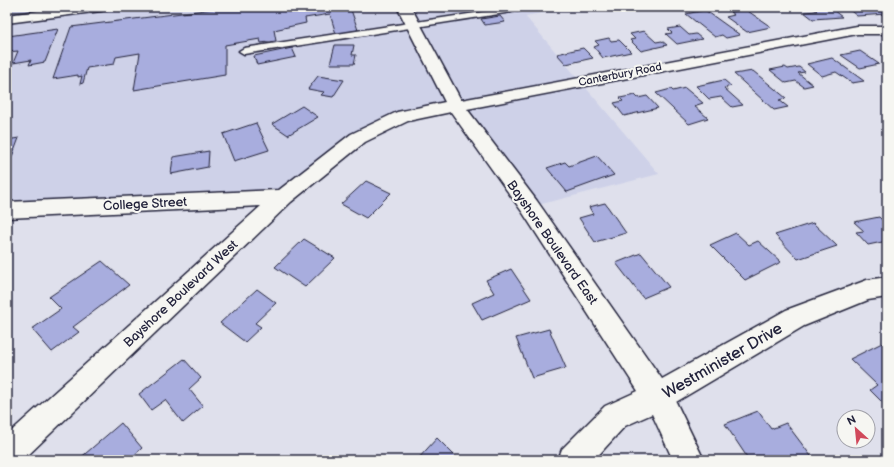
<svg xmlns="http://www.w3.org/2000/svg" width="894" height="467" viewBox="0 0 894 467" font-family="'Balsamiq Sans',sans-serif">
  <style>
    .built { fill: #ced1e8 }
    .building { fill: #a8adde; stroke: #22223b }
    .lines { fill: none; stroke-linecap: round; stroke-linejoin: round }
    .service-casing { stroke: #22223b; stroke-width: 3 }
    .minor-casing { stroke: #22223b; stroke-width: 3 }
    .secondary-casing { stroke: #22223b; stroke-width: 3 }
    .service { fill: #f6f6f2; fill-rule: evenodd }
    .minor { fill: #f6f6f2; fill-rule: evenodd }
    .secondary { fill: #f6f6f2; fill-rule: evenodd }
    .labels { text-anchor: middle; stroke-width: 4; stroke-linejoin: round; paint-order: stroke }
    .far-street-label { font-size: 11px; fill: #22223b; stroke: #f6f6f2 }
    .street-label { font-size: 13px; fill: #22223b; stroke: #f6f6f2 }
    .near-street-label { font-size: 16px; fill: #22223b; stroke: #f6f6f2 }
  </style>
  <rect width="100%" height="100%" fill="#dfe0ec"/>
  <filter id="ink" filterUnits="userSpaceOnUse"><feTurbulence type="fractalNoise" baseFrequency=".025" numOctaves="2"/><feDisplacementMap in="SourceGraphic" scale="8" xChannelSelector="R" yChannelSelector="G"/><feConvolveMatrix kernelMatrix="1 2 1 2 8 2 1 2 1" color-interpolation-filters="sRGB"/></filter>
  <g filter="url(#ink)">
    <!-- built -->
    <path class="built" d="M7,7H575L525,16L659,174L530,207L455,105L403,116L284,197L7,210Z"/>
    <!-- building -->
    <g class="building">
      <path d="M229,7H350L358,30L336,34L330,14L305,18L306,23L274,30L276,41L261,43L260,39L225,45V75L134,90L140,53L116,57L114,64L87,68L83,83L80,84L82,76L78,77V75L53,79L71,27Z"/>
      <path d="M455,7H510L488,10L486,7L458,12Z"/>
      <path d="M812,7H829L842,17L813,19L804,12L817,11Z"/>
      <path d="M859,7H876L886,14L857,16L847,8Z"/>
      <path d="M745,9L771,27L747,32L726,17L734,15L730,12Z"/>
      <path d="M705,10L740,35L726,38L722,35L715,37L686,14Z"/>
      <path d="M500,16L505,22L485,25L481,19Z"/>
      <path d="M680,27L689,35L696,34L702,39L677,44L666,34L672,33L668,29Z"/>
      <path d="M58,29L45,62L29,65L31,60L13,63L18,51L7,52L8,36Z"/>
      <path d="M644,31L656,42L662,41L667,45L641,51L630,40L635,39L630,34Z"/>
      <path d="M609,38L611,41L619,40L631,52L603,58L594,47L599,45L595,41Z"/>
      <path d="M335,45H354L352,55H356L354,64H330Z"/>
      <path d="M292,48L296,57L257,65L254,56Z"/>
      <path d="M583,48L593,58L566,64L557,54Z"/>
      <path d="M860,51L879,64L860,68L841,55Z"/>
      <path d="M832,58L864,81L852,83L836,72L822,76L807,64Z"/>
      <path d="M785,67L788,69L799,67L805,72L798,73L813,85L804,87L796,81L786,83L770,70Z"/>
      <path d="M753,71L786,98L779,100L788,107L774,110L734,74Z"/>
      <path d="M318,76L344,80L333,97L321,95L324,92L308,89Z"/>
      <path d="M724,80L731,86L724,88L743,105L732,107L721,97L709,99L696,86Z"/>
      <path d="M685,88L703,103L694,106L708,118L689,124L656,93L671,89L673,91Z"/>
      <path d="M635,95L638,98L647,96L658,108L624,116L614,103L623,101L620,98Z"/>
      <path d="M302,106L318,117L288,135L272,124Z"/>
      <path d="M256,123L269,150L234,161L223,134Z"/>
      <path d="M19,138L7,170V140Z"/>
      <path d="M209,151L208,167L171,174L173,157Z"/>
      <path d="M597,156L614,175L567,192L547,168L565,162L569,166Z"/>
      <path d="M366,181L391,193L366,218L341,204Z"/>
      <path d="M605,203L626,233L595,242L579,218L593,214L589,207Z"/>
      <path d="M879,217L887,225V241L868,245L856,232L864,231L854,222Z"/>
      <path d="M813,223L837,246L798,259L775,235Z"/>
      <path d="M736,233L749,245L758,241L781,262L745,280L710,245Z"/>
      <path d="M304,239L335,258L305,287L275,267Z"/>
      <path d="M641,253L669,287L643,298L616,263Z"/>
      <path d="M102,261L129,285L73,327L79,332L52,352L32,329L61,309L49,297Z"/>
      <path d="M511,269L531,299L482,320L472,303L494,293L486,280Z"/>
      <path d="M257,289L276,303L255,323L261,327L245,342L220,323Z"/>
      <path d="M549,329L566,368L532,378L516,338Z"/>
      <path d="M882,343L887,348V407L870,390L877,385L850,359Z"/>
      <path d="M184,359L201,378L189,389L203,406L183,423L165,400L151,410L139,394Z"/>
      <path d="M758,411L771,429L786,423L814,460H749L725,424Z"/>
      <path d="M121,423L142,448L129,460H78Z"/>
      <path d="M437,438L459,460H417Z"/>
    </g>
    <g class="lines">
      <!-- service casing -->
      <g class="service-casing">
        <path id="service" d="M515,7H535L531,9L244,54L239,51L244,48Z"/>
      </g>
      <!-- minor casing -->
      <g class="minor-casing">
        <path id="minor" d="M397,7H411L461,100L857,26H887V34H857L467,109L537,201L662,379L786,310L859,283L867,280L887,277V297L868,300L804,326L676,402L704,460H673L652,414L625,426L594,460H558L562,449L605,406L638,391L523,213L451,112L408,121L365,142L291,202L23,460H7V435L261,206L7,218V202L279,190L351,134L397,112L445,102Z"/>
      </g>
      <!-- secondary casing -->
      <g class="secondary-casing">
        <path id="secondary" d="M68,7H108L106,10L101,11L7,23V15Z"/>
      </g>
      <!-- service -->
      <use href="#service" class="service"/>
      <!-- minor -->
      <use href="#minor" class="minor"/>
      <!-- secondary -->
      <use href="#secondary" class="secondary"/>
    </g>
  </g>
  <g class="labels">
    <!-- far-street labels -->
    <g class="far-street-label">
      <text transform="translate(620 74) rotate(-11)" y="4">Canterbury Road</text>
    </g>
    <!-- street labels -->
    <g class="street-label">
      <text transform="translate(145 203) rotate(-3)" y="5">College Street</text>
      <text transform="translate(553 242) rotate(55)" y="5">Bayshore Boulevard East</text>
      <text transform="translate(180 293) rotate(-43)" y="5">Bayshore Boulevard West</text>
    </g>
    <!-- near-street labels -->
    <g class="near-street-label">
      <text transform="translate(722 360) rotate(-30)" y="6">Westminister Drive</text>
    </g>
  </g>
  <!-- margin -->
  <rect width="894" height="467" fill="none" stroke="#f6f6f2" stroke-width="24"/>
  <rect x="12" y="12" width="870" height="443" fill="none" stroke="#22223b" stroke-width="1.5" filter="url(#ink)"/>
  <!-- north arrow -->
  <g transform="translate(856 429) rotate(333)"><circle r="19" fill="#f6f6f2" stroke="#a1a1a9"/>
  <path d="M0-3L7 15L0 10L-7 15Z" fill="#d1495b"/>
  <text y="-6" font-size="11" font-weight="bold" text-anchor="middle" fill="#22223b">N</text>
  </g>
</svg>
